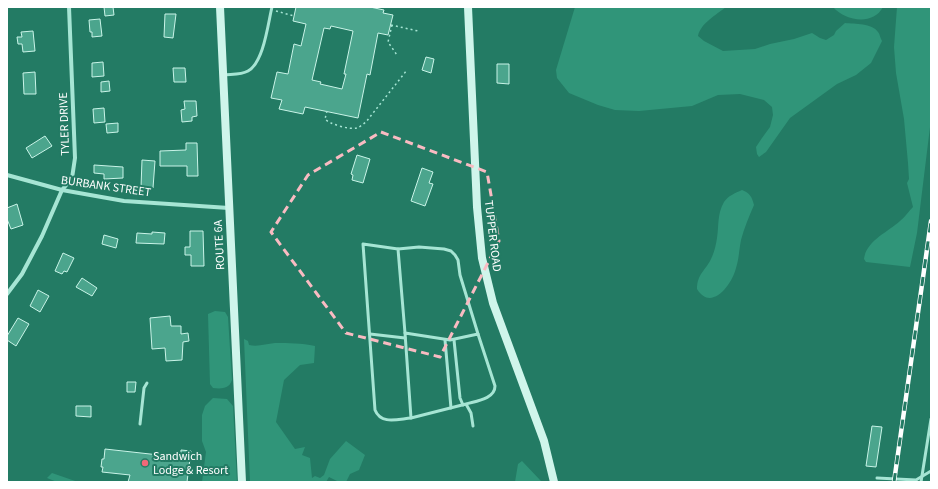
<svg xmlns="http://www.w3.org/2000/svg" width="938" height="489" viewBox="0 0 938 489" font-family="'Source Sans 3',sans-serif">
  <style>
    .green { fill: #309579 }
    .building { fill: #4ba58d; stroke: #c9f4e8; fill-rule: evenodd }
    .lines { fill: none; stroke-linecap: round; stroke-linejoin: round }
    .path { stroke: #a6e5d4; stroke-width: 1.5; stroke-dasharray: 2 3; stroke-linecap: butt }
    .lane { stroke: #a6e5d4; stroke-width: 3 }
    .street { stroke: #a6e5d4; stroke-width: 4 }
    .secondary { stroke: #cff5eb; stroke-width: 8 }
    .rail-casing { stroke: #fff; stroke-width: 4.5 }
    .rail { stroke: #237b64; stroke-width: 3; stroke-dasharray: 9; stroke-linecap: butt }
    .marked { fill: none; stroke: #f9bbc2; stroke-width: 3; stroke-dasharray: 8 5; stroke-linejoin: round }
    .poi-dot { fill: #f16878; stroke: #237b64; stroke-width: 1.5 }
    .labels { text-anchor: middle; stroke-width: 4; stroke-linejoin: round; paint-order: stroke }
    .street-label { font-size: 12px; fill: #fff; stroke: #237b64 }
    .poi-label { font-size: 12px; fill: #fff; stroke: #237b64; text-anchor: start }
  </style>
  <rect width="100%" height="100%" fill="#237b64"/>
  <!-- green -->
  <g class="green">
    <path d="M575,7H726C716,15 701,23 698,36L704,41L723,51L755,49L770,44L794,39L812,33L820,38L826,40L834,35L836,31L845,23C855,24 872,23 878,32C880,34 880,38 882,41L871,63L856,75L837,84L790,118L766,152L759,157L757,154L756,147L762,138L770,127L773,115L772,107L764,100L740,94L718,95L692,106L639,111L615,110L598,105L569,93L557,78L556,70Z"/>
    <path d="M833,7H883C873,26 845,21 833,7Z"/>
    <path d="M897,7H931V119L917,233L910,267L866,262L864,259C866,241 888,232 900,221C905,217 909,211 913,207L907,183L909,179L908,163L904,119L896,73L894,47Z"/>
    <path d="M742,190C750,193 752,197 754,205C749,217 744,228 741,240C739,250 739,259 736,268C732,285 711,312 697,289C697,274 706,270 711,259C714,253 716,245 717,238C719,226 717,214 724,202C728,196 735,193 742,190Z"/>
    <path d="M215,311L225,312L228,317L232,380C229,389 221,389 213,388L210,384L208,314Z"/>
    <path d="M244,339L248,341L249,345C258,347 266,344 275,343C289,343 301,343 315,346L314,363L300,365L284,380L276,422L295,449L305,447L302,455L310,458L312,478L315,476L320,478L324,475L330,459L346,441L365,455L359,470L350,474L346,482H339L329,477L326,482H250Z"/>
    <path d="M213,398L227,399L233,406L237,482H202L206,452L202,441V415L205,406Z"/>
    <path d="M522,461L540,480L542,482H515L518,464Z"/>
    <path d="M52,473L78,482H57L47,478Z"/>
  </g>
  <!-- building -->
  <g class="building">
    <path d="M104,7H113L114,15L105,16Z"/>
    <path d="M296,7H370L384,10L383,13L393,15L388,35L378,33L370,75L367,74L358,118L305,107L303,114L279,109L282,100L271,98L277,72L288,74L294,44L301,46L306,24L293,21ZM331,26L353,31L344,74H346L342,89L320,84L321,82L312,80L324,28L330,29Z"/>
    <path d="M165,14H176L173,38L164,37Z"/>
    <path d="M100,19L102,36L92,37V32H90L89,20Z"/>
    <path d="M33,31L35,51L23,52L22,44H18L17,37H22L21,32Z"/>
    <path d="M426,57L434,59L431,73L422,70Z"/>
    <path d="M103,62L104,76L92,77V63Z"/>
    <path d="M497,64H509V84L497,83Z"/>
    <path d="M173,68H185L186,82H174Z"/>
    <path d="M35,72L36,94H24L23,73Z"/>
    <path d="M109,81L110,91L101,92V82Z"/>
    <path d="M184,101H196L197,116L192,117V121L182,122L181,110L185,109Z"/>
    <path d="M104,108L105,122L94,123L93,109Z"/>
    <path d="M118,123V132L107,133L106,124Z"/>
    <path d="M45,136L52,146L32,158L26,148Z"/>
    <path d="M186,143H197L198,176H187V166H160V151L186,150Z"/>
    <path d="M357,155L370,159L363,183L352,180L353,175L351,174Z"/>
    <path d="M142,160L155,161L153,188L141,187Z"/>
    <path d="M94,165L123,167V178L104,179V174L94,173Z"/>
    <path d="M422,168L433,172L429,183L433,184L425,206L411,201Z"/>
    <path d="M17,204L23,225L11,229L7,219V208Z"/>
    <path d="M190,231H203L204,266H191V255H185V247H190Z"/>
    <path d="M152,232L165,233L164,244L136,243L137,233L152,234Z"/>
    <path d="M104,235L118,239L116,248L102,244Z"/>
    <path d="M63,253L74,258L67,272L64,271L62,274L55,271Z"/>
    <path d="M82,278L97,288L92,296L76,287Z"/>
    <path d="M38,290L49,296L40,312L30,306Z"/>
    <path d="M170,316L171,326H181V334L188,333L189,341L183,342L182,360L166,361L165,348L152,349L150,318Z"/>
    <path d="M18,318L29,324L16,346L7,340V336Z"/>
    <path d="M127,382H136L135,392H127Z"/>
    <path d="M76,406H91V417L76,416Z"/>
    <path d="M872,426L882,427L876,467L866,466Z"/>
    <path d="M105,449L177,457L178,453L181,454V450L191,451L187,482H128L130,475L102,472L103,467H101L102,459H104Z"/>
  </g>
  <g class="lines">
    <!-- path -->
    <g class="path">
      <path d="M276,11L294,16"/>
      <path d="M391,25L418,31"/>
      <path d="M392,25L388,42L397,55"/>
      <path d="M327,111L325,119C329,124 350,130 357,128C360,127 363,124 366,122L407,70"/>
    </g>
    <!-- lane -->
    <g class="lane">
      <path d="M223,75C232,74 241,75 248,71C264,62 268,23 272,7"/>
      <path d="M398,249L419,247L444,249L451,251L455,255L458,260L460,275L478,334"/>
      <path d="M405,333L398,249L363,244L375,410C381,425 398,419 411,418"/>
      <path d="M370,334L405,338"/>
      <path d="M445,340L451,408"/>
      <path d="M454,340L460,398L463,405"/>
      <path d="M466,404C476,401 495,399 495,386L478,334L450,340L405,333L411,418L466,404L471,413L473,426"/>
      <path d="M140,424L144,388L147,383"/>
      <path d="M877,478L916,480L931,471"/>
      <path d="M921,482L931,419"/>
    </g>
    <!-- street -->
    <g class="street">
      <path d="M7,175L62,190L124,201L229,208"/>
      <path d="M7,294L22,274L42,236L62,190L72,178L75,158L69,7"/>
    </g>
    <!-- secondary -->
    <g class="secondary">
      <path d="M220,7L242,482"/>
      <path d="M468,7L477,207L482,258L493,303L544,441L554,482"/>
    </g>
    <!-- rail casing -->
    <g class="rail-casing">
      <path id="rail" d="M894,482L931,221"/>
    </g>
    <!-- rail -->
    <use href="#rail" class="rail"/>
  </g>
  <!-- marked area -->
  <path class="marked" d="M381,132L487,172L499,241L440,357L346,333L271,232L308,175Z"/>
  <!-- markers -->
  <circle class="poi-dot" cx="145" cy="463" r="4"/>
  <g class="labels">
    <!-- street labels -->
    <g class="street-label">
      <text transform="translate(64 124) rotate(-92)" y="4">TYLER DRIVE</text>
      <text transform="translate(106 186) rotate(8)" y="4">BURBANK STREET</text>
      <text transform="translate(493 236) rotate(83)" y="4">TUPPER ROAD</text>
      <text transform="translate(219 245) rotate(-93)" y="4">ROUTE 6A</text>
    </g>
    <!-- poi labels -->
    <g class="poi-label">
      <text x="153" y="460">Sandwich<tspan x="153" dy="14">Lodge &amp; Resort</tspan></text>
    </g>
  </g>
  <!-- border -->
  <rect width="938" height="489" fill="none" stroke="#ffffff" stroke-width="16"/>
</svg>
